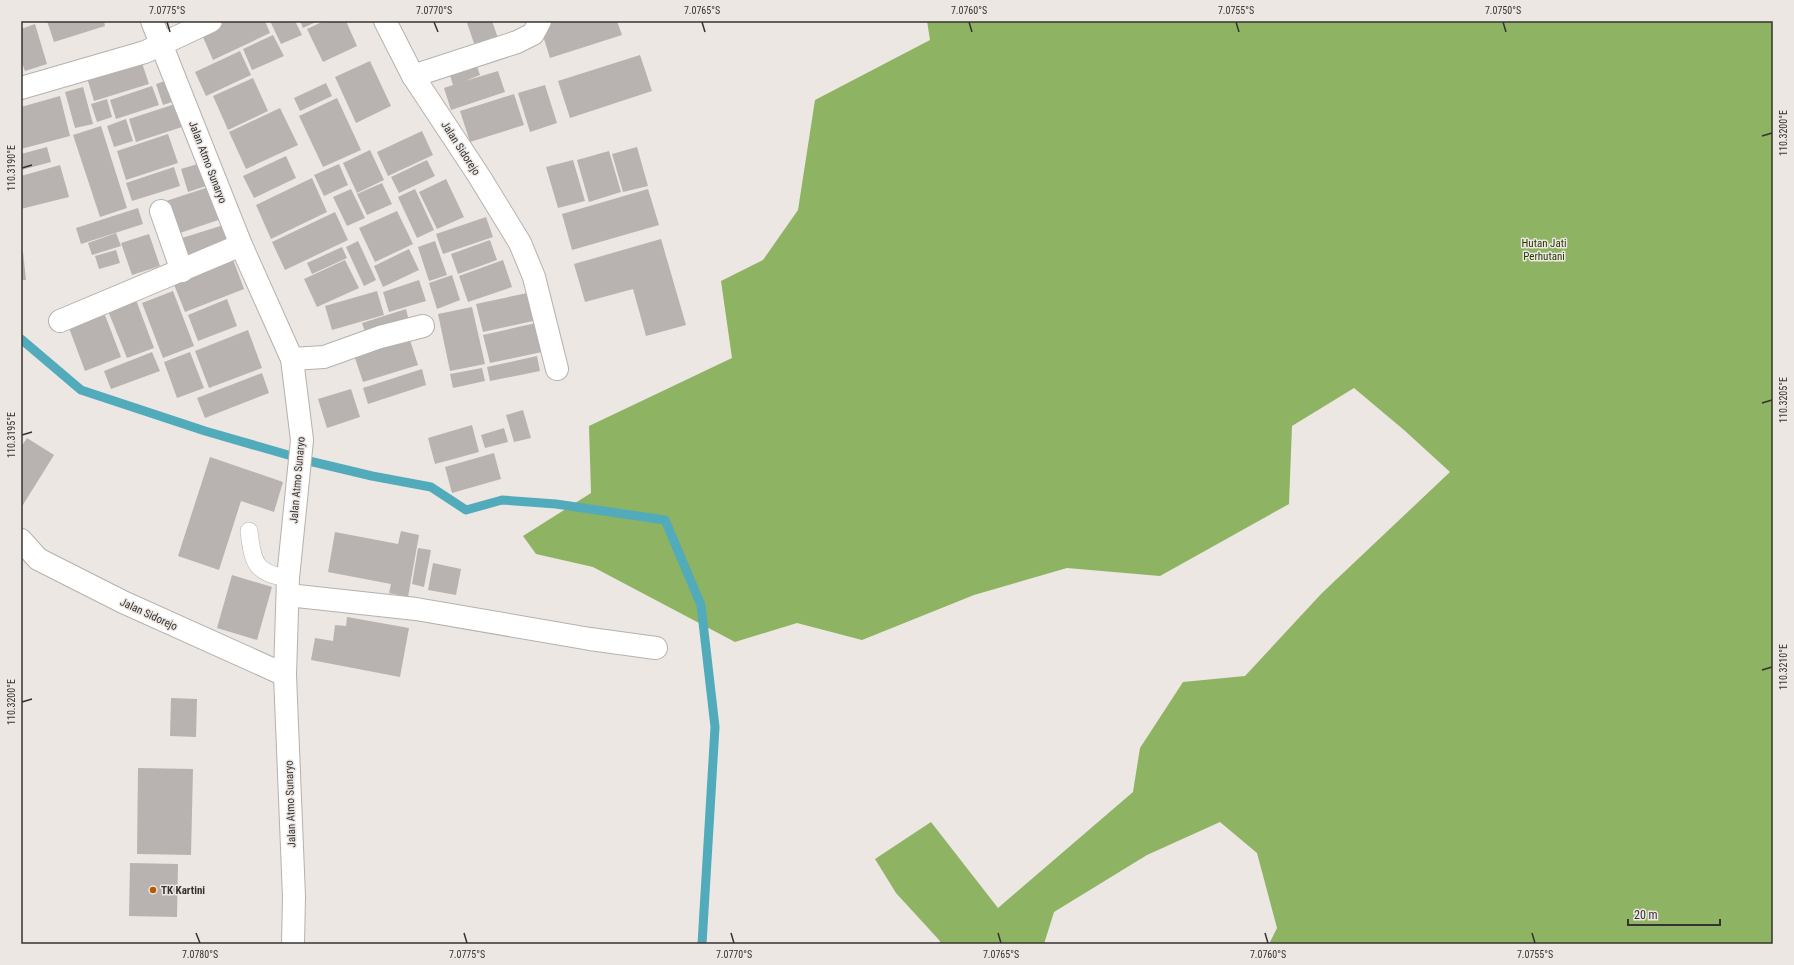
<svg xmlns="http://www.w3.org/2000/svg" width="1794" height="965" viewBox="0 0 1794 965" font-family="'Roboto Condensed',sans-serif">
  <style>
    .forest { fill: #8eb362 }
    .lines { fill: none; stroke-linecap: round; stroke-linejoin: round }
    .stream { stroke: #51abba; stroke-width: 9 }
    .building { fill: #b8b3b0 }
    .lane-casing { stroke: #b6b1ad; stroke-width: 18 }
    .street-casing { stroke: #b6b1ad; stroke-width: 24 }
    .lane { stroke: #fff; stroke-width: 17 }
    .street { stroke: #fff; stroke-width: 22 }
    .ticks { fill: none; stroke: #353332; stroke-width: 1.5 }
    .poi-dot { fill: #b65a00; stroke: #ece7e3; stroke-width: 1.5 }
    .labels { text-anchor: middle; stroke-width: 3; stroke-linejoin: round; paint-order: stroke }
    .street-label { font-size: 11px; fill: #353332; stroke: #ece7e3 }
    .park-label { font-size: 11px; fill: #243b00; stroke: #ece7e3 }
    .poi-label { font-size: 11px; font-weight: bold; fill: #353332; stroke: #ece7e3; text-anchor: start }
    .neatline { fill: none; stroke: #353332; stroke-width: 1.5 }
    .ticks-label { font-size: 10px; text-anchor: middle; fill: #353332 }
  </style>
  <rect width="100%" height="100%" fill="#ece7e3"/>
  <!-- forest -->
  <path class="forest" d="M927,21H1773V944H1269L1277,928L1257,853L1220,822L1147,855L1054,912L1044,944H939L940,941L896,893L875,859L931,822L998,908L1133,792L1140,748L1183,682L1245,676L1322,593L1450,472L1404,430L1354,388L1292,426L1289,504L1160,576L1067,568L974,595L862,640L797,623L735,642L593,567L536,554L523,536L591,493L589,426L732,358L721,281L763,260L798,210L815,100L930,40Z"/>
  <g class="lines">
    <!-- stream -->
    <path class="stream" d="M21,339L81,390L205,431L309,461L372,476L431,487L466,510L502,500L556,504L665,520L701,605L715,727L702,944"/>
  </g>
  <!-- building -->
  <g class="building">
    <path d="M47,21H104L105,26L54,42Z"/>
    <path d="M214,21H265L270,33L213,60L199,28Z"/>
    <path d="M270,21H295L302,35L281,44Z"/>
    <path d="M300,21H318L303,28Z"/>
    <path d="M324,21H346L357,46L323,62L307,29Z"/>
    <path d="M472,21H492L499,41L476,49L467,23Z"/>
    <path d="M557,21H617L622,35L550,58L540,26Z"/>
    <path d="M35,24L47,64L25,71L21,60V29Z"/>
    <path d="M273,35L284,56L252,70L243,49Z"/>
    <path d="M240,51L251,75L206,96L195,72Z"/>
    <path d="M640,55L652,91L570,118L558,81Z"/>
    <path d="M474,58L480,75L465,81L498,71L505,92L451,110L444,88L453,85L447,66Z"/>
    <path d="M141,60L149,84L94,101L87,78Z"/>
    <path d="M370,61L391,106L356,123L335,77Z"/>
    <path d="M253,78L268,111L228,130L213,96Z"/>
    <path d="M171,79L178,100L163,105L156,84Z"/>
    <path d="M326,83L332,96L300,111L294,98Z"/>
    <path d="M545,85L557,123L530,132L518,93Z"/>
    <path d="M152,86L159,105L116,119L110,100Z"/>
    <path d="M83,87L93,124L75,128L65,92Z"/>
    <path d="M514,94L524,125L470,142L460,111Z"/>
    <path d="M60,96L70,136L21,149V107Z"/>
    <path d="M337,98L361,150L323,167L299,116Z"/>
    <path d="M107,99L112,117L97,122L91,104Z"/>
    <path d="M175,104L182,127L136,142L129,119Z"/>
    <path d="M280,108L298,145L246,169L229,132Z"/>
    <path d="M126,119L133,141L114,147L107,126Z"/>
    <path d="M101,126L127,208L100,217L73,135Z"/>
    <path d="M422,131L433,155L388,176L377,152Z"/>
    <path d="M168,134L178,163L126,180L117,151Z"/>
    <path d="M47,147L51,162L21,170V154Z"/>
    <path d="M637,147L648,186L623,192L612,154Z"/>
    <path d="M370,150L384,180L357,193L343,163Z"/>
    <path d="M609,151L621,192L589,202L577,160Z"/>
    <path d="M286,156L296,178L254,198L243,176Z"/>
    <path d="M427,160L435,176L399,193L391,177Z"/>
    <path d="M573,160L585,201L558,208L546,167Z"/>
    <path d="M201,163L209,185L188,192L181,169Z"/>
    <path d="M339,164L348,185L324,196L314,175Z"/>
    <path d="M60,165L69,197L21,209V176Z"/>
    <path d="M174,167L180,186L132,201L126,183Z"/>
    <path d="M312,178L327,212L271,239L256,205Z"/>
    <path d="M446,179L464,217L437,229L419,192Z"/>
    <path d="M382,183L392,204L367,215L357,194Z"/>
    <path d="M215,185L227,217L177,234L166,201Z"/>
    <path d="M351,189L365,218L347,226L333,197Z"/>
    <path d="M415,189L434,230L417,238L398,197Z"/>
    <path d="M648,189L659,225L572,250L562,214Z"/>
    <path d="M138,208L143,224L81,244L76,228Z"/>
    <path d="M397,211L413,244L375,262L359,228Z"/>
    <path d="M335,212L348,240L285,270L272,242Z"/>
    <path d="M486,217L493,237L443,254L436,234Z"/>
    <path d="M230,223L236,244L188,259L182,238Z"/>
    <path d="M116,233L121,246L92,255L88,243Z"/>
    <path d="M149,234L160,266L132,275L121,243Z"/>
    <path d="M661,239L686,325L646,336L633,289L585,302L574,264Z"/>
    <path d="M490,240L497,260L458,274L451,254Z"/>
    <path d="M358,241L376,280L364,286L346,247Z"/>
    <path d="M435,241L447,275L429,281L418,247Z"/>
    <path d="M342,247L347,258L312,274L307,263Z"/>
    <path d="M409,249L419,270L383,287L374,266Z"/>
    <path d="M116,250L120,263L99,269L95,256Z"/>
    <path d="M21,252H23L26,280H21Z"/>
    <path d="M231,254L244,289L185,312L171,277Z"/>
    <path d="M345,260L359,288L317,307L304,279Z"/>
    <path d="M503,260L512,287L468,302L459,276Z"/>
    <path d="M452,275L460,300L437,309L429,283Z"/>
    <path d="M419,280L426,301L389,312L383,292Z"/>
    <path d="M173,291L194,346L163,358L142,303Z"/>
    <path d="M377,291L384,315L332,330L325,306Z"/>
    <path d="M527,293L533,321L483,332L476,304Z"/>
    <path d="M227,299L237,326L198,341L188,315Z"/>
    <path d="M136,300L154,348L127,358L108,311Z"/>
    <path d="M472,307L485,364L450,371L438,314Z"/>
    <path d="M406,309L409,321L366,335L362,323Z"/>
    <path d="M105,315L121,357L85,371L69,328Z"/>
    <path d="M536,323L542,352L490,363L483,335Z"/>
    <path d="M248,330L262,368L209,388L195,351Z"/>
    <path d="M409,337L418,365L363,382L354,355Z"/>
    <path d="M152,352L160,371L111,389L104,371Z"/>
    <path d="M190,352L204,388L177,398L164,362Z"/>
    <path d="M537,356L540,371L490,381L487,367Z"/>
    <path d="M482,368L485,381L453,388L450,374Z"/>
    <path d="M422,369L426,385L368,404L363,388Z"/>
    <path d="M262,373L269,393L205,418L197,398Z"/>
    <path d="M351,389L360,417L327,428L318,399Z"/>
    <path d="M523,410L531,438L514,442L506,415Z"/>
    <path d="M472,425L479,452L435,464L428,438Z"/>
    <path d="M504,428L508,442L485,448L481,435Z"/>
    <path d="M27,438L54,455L21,508V447Z"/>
    <path d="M494,453L501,479L452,493L445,467Z"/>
    <path d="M210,457L283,482L274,512L241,501L219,570L178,556Z"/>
    <path d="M401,531L419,535L408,597L389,593L391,584L328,572L335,532L398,544Z"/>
    <path d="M418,548L431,550L424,587L412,584Z"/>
    <path d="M433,563L461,569L456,595L428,590Z"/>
    <path d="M232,575L272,587L257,640L217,628Z"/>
    <path d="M347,617L409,628L400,677L311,660L315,638L333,641L335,625L346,626Z"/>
    <path d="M171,698L197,699L196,737L170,736Z"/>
    <path d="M138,768L193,769L191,855L137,854Z"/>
    <path d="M130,863L178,864L177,917L129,916Z"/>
  </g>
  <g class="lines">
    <!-- lane casing -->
    <g class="lane-casing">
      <path id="lane" d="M249,531C253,562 254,573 288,578"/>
    </g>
    <!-- street casing -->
    <g class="street-casing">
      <g id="street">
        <path d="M152,21L241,245L292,359L302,440L288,578L285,675L294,897L293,944"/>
        <path d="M385,21L413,76L479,176L520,243L534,277L557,369"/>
        <path d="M413,76L517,42L533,34L540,21"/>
        <path d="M21,88L145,52L211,21"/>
        <path d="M161,211L182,271"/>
        <path d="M60,321L241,245"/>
        <path d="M292,359L324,357L380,337L423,326"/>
        <path d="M21,540L38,559L123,602L285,675"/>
        <path d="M288,595L416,609L590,639L656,648"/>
      </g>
    </g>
    <!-- lane -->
    <use href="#lane" class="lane"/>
    <!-- street -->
    <use href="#street" class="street"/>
  </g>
  <!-- ticks -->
  <path class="ticks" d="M167,22L170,32M434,22L438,32M702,22L705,32M969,22L972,32M1236,22L1239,32M1503,22L1506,32M1762,136L1772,133M22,168L32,165M1762,403L1772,400M22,435L32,432M1762,670L1772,667M22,702L32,699M196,933L200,943M464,933L467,943M731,933L734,943M998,933L1001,943M1265,933L1268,943M1532,933L1535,943"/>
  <!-- markers -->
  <circle class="poi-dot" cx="153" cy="890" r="4"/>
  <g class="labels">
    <!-- street labels -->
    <g class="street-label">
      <text transform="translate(461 148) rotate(57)" y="4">Jalan Sidorejo</text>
      <text transform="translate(208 162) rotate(69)" y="4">Jalan Atmo Sunaryo</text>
      <text transform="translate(297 480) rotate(-85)" y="4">Jalan Atmo Sunaryo</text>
      <text transform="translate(149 614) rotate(25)" y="4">Jalan Sidorejo</text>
      <text transform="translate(290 804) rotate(-92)" y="4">Jalan Atmo Sunaryo</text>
    </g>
    <!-- park labels -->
    <g class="park-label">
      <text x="1544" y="247">Hutan Jati<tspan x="1544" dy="13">Perhutani</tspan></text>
    </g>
    <!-- poi labels -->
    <g class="poi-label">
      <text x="161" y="894">TK Kartini</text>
    </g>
  </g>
  <!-- border -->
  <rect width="1794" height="965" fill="none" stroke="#ece7e3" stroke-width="44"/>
  <!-- scale -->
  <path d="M1628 919v6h92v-6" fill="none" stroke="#353332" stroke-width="2"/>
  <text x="1634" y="919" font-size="12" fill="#353332" stroke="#ece7e3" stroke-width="3" paint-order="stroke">20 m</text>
  <rect x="22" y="22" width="1750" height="921" class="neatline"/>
  <g class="ticks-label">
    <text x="167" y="14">7.0775°S</text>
    <text x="434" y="14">7.0770°S</text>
    <text x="702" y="14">7.0765°S</text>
    <text x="969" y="14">7.0760°S</text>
    <text x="1236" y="14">7.0755°S</text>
    <text x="1503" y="14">7.0750°S</text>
    <text transform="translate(1783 133) rotate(-90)" y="4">110.3200°E</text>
    <text transform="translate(11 168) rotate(-90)" y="4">110.3190°E</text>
    <text transform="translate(1783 400) rotate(-90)" y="4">110.3205°E</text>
    <text transform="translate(11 435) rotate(-90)" y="4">110.3195°E</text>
    <text transform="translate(1783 667) rotate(-90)" y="4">110.3210°E</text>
    <text transform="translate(11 702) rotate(-90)" y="4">110.3200°E</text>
    <text x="200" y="958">7.0780°S</text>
    <text x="467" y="958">7.0775°S</text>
    <text x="734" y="958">7.0770°S</text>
    <text x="1001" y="958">7.0765°S</text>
    <text x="1268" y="958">7.0760°S</text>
    <text x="1535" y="958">7.0755°S</text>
  </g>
</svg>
